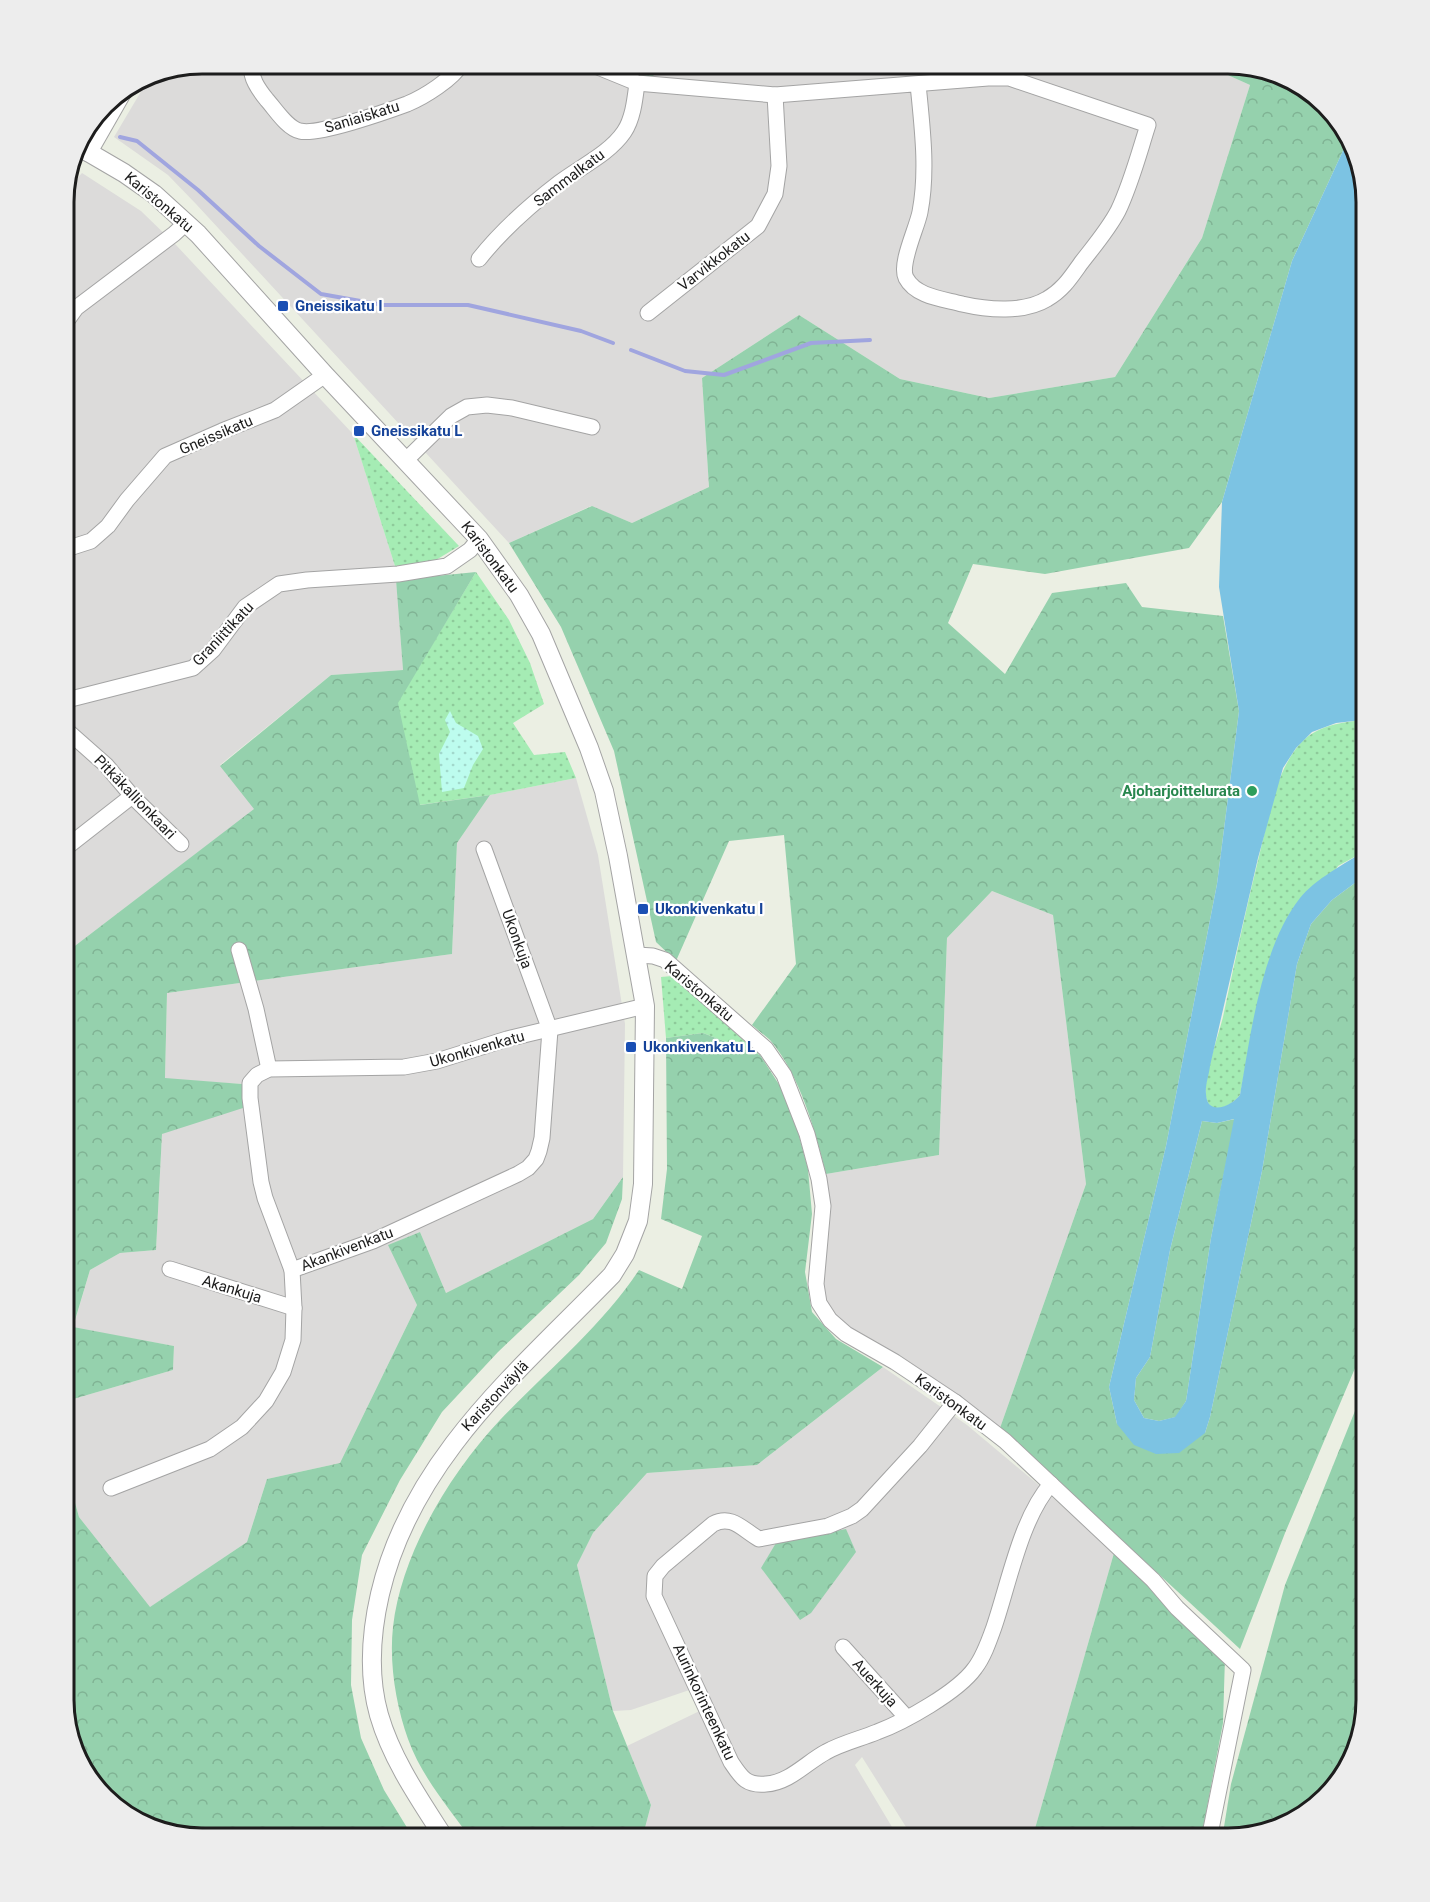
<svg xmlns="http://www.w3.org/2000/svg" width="1430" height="1902" viewBox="0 0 1430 1902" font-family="Roboto,sans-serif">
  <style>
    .residential { fill: #dcdbda }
    .grass { fill: url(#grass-dots) }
    .forest { fill: url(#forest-crowns) }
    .park { fill: url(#park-dots) }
    .pitch { fill: #7cc3e3; fill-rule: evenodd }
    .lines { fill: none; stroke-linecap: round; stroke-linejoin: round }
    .stream { stroke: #a0a5df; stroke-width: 4 }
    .minor-casing { stroke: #a4a4a4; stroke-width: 17 }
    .tertiary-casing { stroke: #a4a4a4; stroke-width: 20 }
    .minor { stroke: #fff; stroke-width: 15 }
    .tertiary { stroke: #fff; stroke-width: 18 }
    .transit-dot { fill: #1a4fb4; stroke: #fff; stroke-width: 2 }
    .leisure-dot { fill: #2e9e5b; stroke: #fff; stroke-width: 2 }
    .labels { text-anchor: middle; stroke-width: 4.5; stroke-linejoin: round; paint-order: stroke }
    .street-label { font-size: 15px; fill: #1d1d1d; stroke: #fff }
    .transit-label { font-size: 15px; font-weight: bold; fill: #164399; stroke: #fff; text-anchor: start }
    .leisure-label { font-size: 15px; font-weight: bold; fill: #27864d; stroke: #fff; text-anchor: end }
    .rim { fill: none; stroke: #1d1d1d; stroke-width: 3 }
  </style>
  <defs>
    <pattern id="grass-dots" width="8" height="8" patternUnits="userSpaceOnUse" patternTransform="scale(1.5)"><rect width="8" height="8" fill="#a5ecb4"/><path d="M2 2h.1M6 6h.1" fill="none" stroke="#8eca9a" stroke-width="1.8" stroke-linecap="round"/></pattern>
    <pattern id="forest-crowns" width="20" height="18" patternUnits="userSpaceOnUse" patternTransform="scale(1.5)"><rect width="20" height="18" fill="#95d1ad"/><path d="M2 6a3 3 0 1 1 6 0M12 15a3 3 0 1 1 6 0" fill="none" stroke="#80b394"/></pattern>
    <pattern id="park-dots" width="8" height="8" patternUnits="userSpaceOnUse" patternTransform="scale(1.5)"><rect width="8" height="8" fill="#bdfcee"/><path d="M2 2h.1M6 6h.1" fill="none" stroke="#a2d8cc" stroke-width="1.8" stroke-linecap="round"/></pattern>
  </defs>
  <rect width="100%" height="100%" fill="#ebefe3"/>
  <!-- residential -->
  <g class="residential">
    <path d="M202,63H1201L1250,85L1202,238L1115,377L989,398L900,379L799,315L702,378L709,487L632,523L591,506L509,543L196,204L168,175L114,137L152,73Z"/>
    <path d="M82,173L141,211L176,245L353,434L395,566L403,670L331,675L220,765L255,809L63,955V194Z"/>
    <path d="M576,778L598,855L625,1024L623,1177L593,1219L446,1293L420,1232L389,1245L417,1305L340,1463L267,1479L247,1542L149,1608L79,1517L63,1460V1402L173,1370L174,1346L73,1328L90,1270L120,1253L156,1250L162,1134L242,1084L165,1079L167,993L452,954L457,843L490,795Z"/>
    <path d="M992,891L1053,915L1086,1184L1000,1428L901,1356L847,1328L831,1311L824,1300L821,1281L829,1205L826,1174L939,1155L947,938Z"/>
    <path d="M883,1367L967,1425L1034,1481L1114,1553L1032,1839H919L906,1827L862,1757L855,1765L895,1832L869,1839H642L651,1805L627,1746L710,1706L701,1686L631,1710L613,1711L577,1565L593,1533L647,1473L757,1465Z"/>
  </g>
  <!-- grass -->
  <g class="grass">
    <path d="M353,434L459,546L431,563L395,566Z"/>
    <path d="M476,572L509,620L530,663L544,704L513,723L534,755L565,752L576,778L490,795L419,805L397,703Z"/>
    <path d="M1362,720L1367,721V850L1338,866L1260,993L1240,1095C1233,1105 1210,1118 1206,1097C1203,1078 1218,1037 1223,1017C1235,961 1247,904 1261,848C1269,815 1275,778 1295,750C1311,727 1336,723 1362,720Z"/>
    <path d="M672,976L760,1055L703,1033L666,1038L661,977Z"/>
  </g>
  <!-- forest -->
  <g class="forest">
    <path d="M611,63H657L653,77L638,75Z"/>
    <path d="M1201,63H1237L1298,82L1344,125L1348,140L1292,261L1222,502L1189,548L1045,574L973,564L948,623L1005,674L1052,593L1126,583L1142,607L1223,616L1239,711L1217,884L1166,1146L1109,1387L1117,1424L1205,1433L1210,1417L1262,1171L1297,964L1311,924L1332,900L1367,874V1340L1285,1533L1240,1649L1000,1428L1086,1184L1053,915L992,891L947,938L939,1155L826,1174C815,1130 800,1075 770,1040C764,1035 758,1030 752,1025L796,964L784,835L729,841L676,961L656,942L614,751L561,627L509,543L592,506L632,523L709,487L702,378L799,315L900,379L989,398L1115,377L1202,238L1250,85Z"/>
    <path d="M476,572L398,703L420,805L490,795L457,843L452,954L167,993L165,1078L242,1084L243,1108L162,1134L156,1250L120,1253L90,1270L73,1327L174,1346L173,1370L63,1402V955L254,809L220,766L331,675L403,670L396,580Z"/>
    <path d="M703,1033L760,1055L780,1086L798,1132L808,1169L812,1214L805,1272L812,1312L836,1339L883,1367L757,1465L647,1473L593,1533L577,1565L613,1711L651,1805L642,1839H471C449,1808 421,1776 408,1739C396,1706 389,1663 393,1627C401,1554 450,1473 500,1420C547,1371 601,1327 639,1270L682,1289L702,1236L661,1219L667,1169L666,1038Z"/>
    <path d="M1235,1119L1211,1238L1186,1401L1176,1417L1159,1421L1144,1418L1134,1400L1136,1378L1150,1357L1170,1250L1202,1121L1217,1123Z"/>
    <path d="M623,1177L622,1199L606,1243L579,1275L498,1352L442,1412L400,1480L362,1555L352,1620L351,1685L361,1738L384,1790L414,1839H201L133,1821L86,1777L63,1700V1460L79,1517L150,1607L247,1542L267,1479L340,1463L417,1305L388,1245L420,1232L446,1293L593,1219Z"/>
    <path d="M1367,1381V1687L1347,1771L1305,1816L1229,1839H1222L1231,1784L1285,1585Z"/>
    <path d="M846,1529L856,1552L811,1613L800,1620L761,1568L776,1543Z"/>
    <path d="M1114,1553L1225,1657L1223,1723L1201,1839H1032Z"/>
    <path d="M906,1827L919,1839H869L895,1832Z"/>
  </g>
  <!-- park -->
  <path class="park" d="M450,711L456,723L478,736L483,749L473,765L464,788L442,792L439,754L450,732L445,720Z"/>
  <!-- pitch -->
  <path class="pitch" d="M1348,140L1367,202V721L1362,720L1336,723L1312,732L1296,748L1283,768L1258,858L1210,1066C1209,1075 1205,1085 1206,1094C1207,1117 1232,1106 1240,1095C1251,1033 1261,948 1300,898C1314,880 1347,862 1367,850V874L1332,900L1311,924L1297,964L1262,1171L1210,1417L1205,1433L1179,1453L1156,1454L1134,1445L1117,1424L1109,1387L1166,1146L1217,884L1239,711L1219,587L1222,502L1292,261ZM1234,1119L1211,1238L1186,1401L1175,1417L1159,1421L1144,1418L1134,1400L1136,1378L1150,1357L1170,1250L1202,1121L1217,1123Z"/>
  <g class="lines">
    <!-- stream -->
    <g class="stream">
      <path d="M120,137L137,141L198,190L259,246L321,294L383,305H468L581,331L613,343"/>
      <path d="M631,350L685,371L724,375L811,343L870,340"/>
    </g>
    <!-- minor casing -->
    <g class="minor-casing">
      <g id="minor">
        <path d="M252,63C249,77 259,90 267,100C276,110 287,128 300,131C317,136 388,111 407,104C424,97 453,79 462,63"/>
        <path d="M588,63L637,83L775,95L988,78H1009L1148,125C1139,153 1131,184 1118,211C1108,230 1094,246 1081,263C1071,277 1063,290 1047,299C1024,313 988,310 962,304C944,299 916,297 906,278C899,264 917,228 920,212C928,170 922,126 918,84"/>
        <path d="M479,259C502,230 529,206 559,183C580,167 609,154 624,132C633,119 635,99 637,83"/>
        <path d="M648,313L758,226L775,194L779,166L775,95"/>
        <path d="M63,326L76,308L174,234L186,223"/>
        <path d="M406,460L451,416L467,407L487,405L512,408L592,427"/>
        <path d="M63,550L91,541L108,526L127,500L165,456L222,431L275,410L325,375"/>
        <path d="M63,701L193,668L213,650L245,607L279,584L307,580L398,574L447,566L470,550L479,539"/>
        <path d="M63,727L106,765L132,796L181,844"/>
        <path d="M63,850L132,796"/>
        <path d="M239,950L256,1009L269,1069"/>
        <path d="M637,955L653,956L665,960L766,1049L784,1075L807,1134L819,1179L823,1206L816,1284L819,1303L830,1320L846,1334L895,1362L955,1402L1005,1441L1153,1580L1177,1608L1243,1670L1209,1839"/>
        <path d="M170,1269L294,1308"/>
        <path d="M292,1270L265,1198L261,1182L250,1098V1083L257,1075L269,1069L404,1067L437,1061L507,1039L645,1006"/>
        <path d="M955,1402L920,1446L862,1509L852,1516L828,1526L759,1539C743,1530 732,1514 713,1524L663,1566L655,1576L654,1596L731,1762C741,1777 746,1786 766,1784C789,1783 807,1762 826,1752C842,1743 860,1739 877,1732C904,1722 958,1692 975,1668C984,1656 989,1641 994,1627C1009,1583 1021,1518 1051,1484"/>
        <path d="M111,1488L210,1449L242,1427L266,1401L283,1372L293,1340L294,1308L292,1270L373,1241L518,1174L528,1168L536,1159L539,1151L542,1138L550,1030L484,849"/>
        <path d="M843,1647L907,1718"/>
      </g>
    </g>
    <!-- tertiary casing -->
    <g class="tertiary-casing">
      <g id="tertiary">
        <path d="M76,145L124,173L154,194L198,234L325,375L479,539L519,595L541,634L589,748L604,791L618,856L645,1006L643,1184L638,1221L625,1254L612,1275C519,1371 412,1458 380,1594C371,1633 368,1676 379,1715C392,1760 420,1800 445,1839"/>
        <path d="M88,152L124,89"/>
      </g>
    </g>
    <!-- minor -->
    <use href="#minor" class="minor"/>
    <!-- tertiary -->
    <use href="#tertiary" class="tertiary"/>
  </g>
  <!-- markers -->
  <g class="transit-dot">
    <rect x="277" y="300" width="12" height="12" rx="3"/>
    <rect x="353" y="425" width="12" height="12" rx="3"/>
    <rect x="637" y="903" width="12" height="12" rx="3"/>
    <rect x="625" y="1041" width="12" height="12" rx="3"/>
  </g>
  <circle class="leisure-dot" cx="1252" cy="791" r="6"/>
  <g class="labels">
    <!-- street labels -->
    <g class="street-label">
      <text transform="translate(362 117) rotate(-17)" y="5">Saniaiskatu</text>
      <text transform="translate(569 178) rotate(-37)" y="5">Sammalkatu</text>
      <text transform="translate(159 202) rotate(40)" y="5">Karistonkatu</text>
      <text transform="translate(714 261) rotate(-38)" y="5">Varvikkokatu</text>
      <text transform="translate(216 435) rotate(-23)" y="5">Gneissikatu</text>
      <text transform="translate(490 557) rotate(53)" y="5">Karistonkatu</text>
      <text transform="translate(223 634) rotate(-47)" y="5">Graniittikatu</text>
      <text transform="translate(135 797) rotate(46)" y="5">Pitkäkallionkaari</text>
      <text transform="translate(517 939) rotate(70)" y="5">Ukonkuja</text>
      <text transform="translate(699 991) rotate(40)" y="5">Karistonkatu</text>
      <text transform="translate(477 1049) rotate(-16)" y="5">Ukonkivenkatu</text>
      <text transform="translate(347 1249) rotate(-21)" y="5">Akankivenkatu</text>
      <text transform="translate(232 1289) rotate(17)" y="5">Akankuja</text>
      <text transform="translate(495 1396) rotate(-47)" y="5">Karistonväylä</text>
      <text transform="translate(951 1402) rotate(36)" y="5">Karistonkatu</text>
      <text transform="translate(875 1683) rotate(48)" y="5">Auerkuja</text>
      <text transform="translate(704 1702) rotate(65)" y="5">Aurinkorinteenkatu</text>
    </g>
    <!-- transit labels -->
    <g class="transit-label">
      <text x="295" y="311">Gneissikatu I</text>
      <text x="371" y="436">Gneissikatu L</text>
      <text x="655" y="914">Ukonkivenkatu I</text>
      <text x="643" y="1052">Ukonkivenkatu L</text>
    </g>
    <!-- leisure labels -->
    <g class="leisure-label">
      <text x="1240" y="796">Ajoharjoittelurata</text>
    </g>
  </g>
  <!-- crop -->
  <path d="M0 0H1430V1902H0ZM202 74H1228A128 128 0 0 1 1356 202V1700A128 128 0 0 1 1228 1828H202A128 128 0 0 1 74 1700V202A128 128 0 0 1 202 74Z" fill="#ededed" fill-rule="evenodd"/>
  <path class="rim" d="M202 74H1228A128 128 0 0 1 1356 202V1700A128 128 0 0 1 1228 1828H202A128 128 0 0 1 74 1700V202A128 128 0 0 1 202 74Z"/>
</svg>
